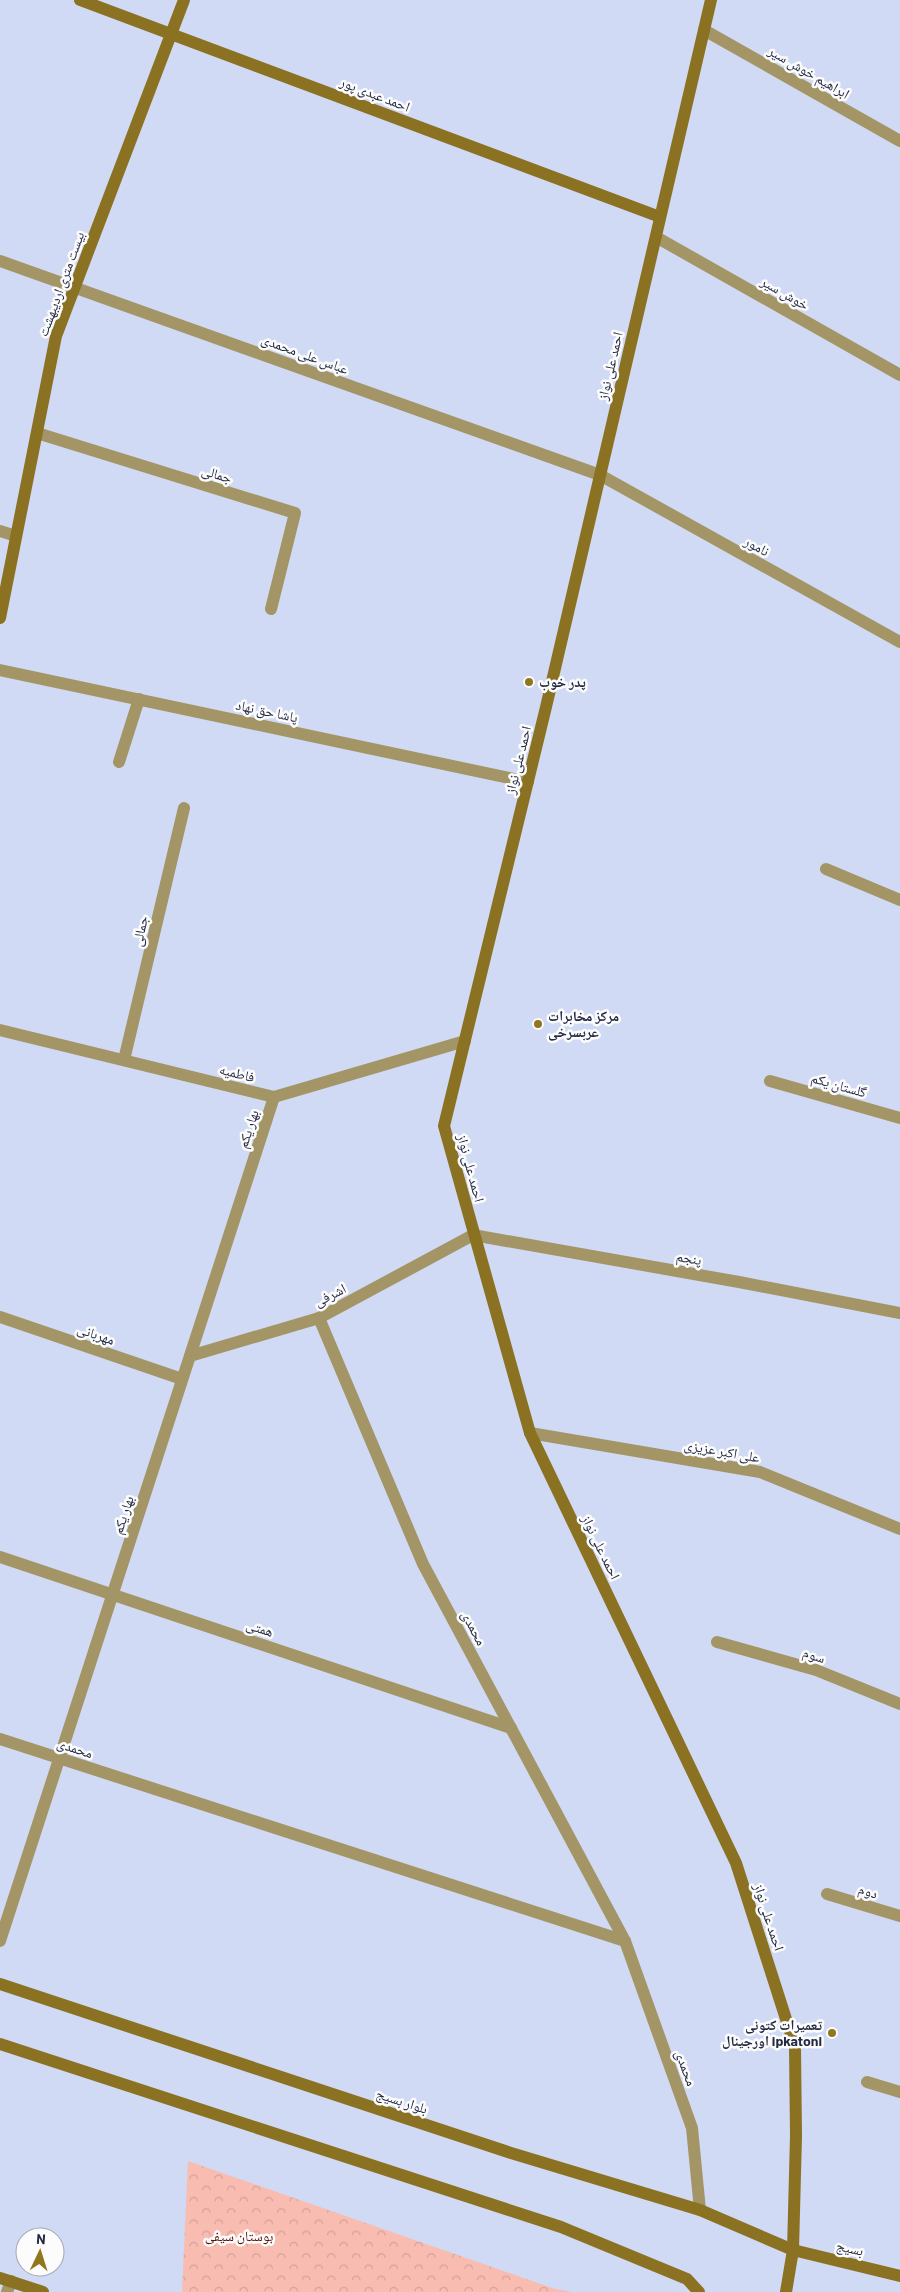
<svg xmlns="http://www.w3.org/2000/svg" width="900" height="2292" viewBox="0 0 900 2292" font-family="Barlow,'Noto Naskh Arabic',sans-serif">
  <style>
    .park { fill: url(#park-crowns) }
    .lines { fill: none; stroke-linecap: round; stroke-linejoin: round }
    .street { stroke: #a49566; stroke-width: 12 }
    .secondary { stroke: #8a7222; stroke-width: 12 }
    .poi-dot { fill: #90761c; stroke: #fcfcfc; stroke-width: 2 }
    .labels { text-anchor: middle; stroke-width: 5; stroke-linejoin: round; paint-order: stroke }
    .street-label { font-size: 14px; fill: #232a43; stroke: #fcfcfc }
    .poi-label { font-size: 14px; font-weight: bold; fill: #232a43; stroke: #fcfcfc; text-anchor: start }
    .park-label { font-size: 14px; fill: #591106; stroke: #fcfcfc }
  </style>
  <defs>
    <pattern id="park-crowns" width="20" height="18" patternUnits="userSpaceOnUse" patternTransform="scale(1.25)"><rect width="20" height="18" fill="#f8bcb0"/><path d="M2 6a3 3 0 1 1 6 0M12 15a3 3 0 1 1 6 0" fill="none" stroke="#d4a299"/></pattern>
  </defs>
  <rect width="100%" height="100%" fill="#d1daf5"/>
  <!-- park -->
  <path class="park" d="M188,2161L555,2289L572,2292H182Z"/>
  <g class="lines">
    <!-- street -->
    <g class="street">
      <path d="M704,30L900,141"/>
      <path d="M656,237L900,375"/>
      <path d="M0,261L600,475L900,642"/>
      <path d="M37,433L295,513L271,609"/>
      <path d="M0,531L16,536"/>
      <path d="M0,670L528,782"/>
      <path d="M119,762L139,699"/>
      <path d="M826,869L900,900"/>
      <path d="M0,1030L274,1097L465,1041"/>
      <path d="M124,1060L184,808"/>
      <path d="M770,1081L900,1118"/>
      <path d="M0,1317L182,1379"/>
      <path d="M319,1318L423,1564L625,1941L692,2128L700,2210"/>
      <path d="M190,1356L319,1318L473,1235L739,1282L900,1313"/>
      <path d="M530,1433L760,1472L900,1529"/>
      <path d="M0,1557L511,1728"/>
      <path d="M717,1642L816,1670L900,1704"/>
      <path d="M0,1739L625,1941"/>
      <path d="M827,1894L900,1916"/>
      <path d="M0,1941L274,1097"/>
      <path d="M867,2082L900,2092"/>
      <path d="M7,2292L11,2281"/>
    </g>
    <!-- secondary -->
    <g class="secondary">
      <path d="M80,0L660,217"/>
      <path d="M711,0L546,707L444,1126L530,1433L736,1863L795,2047L796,2136L793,2250L786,2292"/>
      <path d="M0,618L56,336L184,0"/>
      <path d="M0,1984L511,2153L700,2210L793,2250L900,2276"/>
      <path d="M0,2044L561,2227L687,2279L699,2292"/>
      <path d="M0,2278L43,2292"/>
    </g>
  </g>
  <!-- markers -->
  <g class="poi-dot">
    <circle cx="529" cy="682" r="5"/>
    <circle cx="538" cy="1024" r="5"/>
    <circle cx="832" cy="2033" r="5"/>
  </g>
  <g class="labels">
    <!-- street labels -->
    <g class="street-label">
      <text transform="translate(809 72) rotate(30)" y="5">ابراهیم خوش سیر</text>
      <text transform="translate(375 94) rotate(21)" y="5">احمد عبدی پور</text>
      <text transform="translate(61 284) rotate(-70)" y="5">بیست متری اردیبهشت</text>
      <text transform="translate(785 293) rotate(30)" y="5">خوش سیر</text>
      <text transform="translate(305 354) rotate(20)" y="5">عباس علی محمدی</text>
      <text transform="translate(610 366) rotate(-77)" y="5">احمد علی نواز</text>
      <text transform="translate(217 474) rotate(17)" y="5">جمالی</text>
      <text transform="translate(757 546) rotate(29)" y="5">نامور</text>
      <text transform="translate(267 711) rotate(12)" y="5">پاشا حق نهاد</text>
      <text transform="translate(518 760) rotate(-76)" y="5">احمد علی نواز</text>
      <text transform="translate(140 931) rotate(-77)" y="5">جمالی</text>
      <text transform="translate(237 1073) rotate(14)" y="5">فاطمیه</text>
      <text transform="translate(839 1085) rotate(16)" y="5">گلستان یکم</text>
      <text transform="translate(248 1129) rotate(-72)" y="5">بهار یکم</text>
      <text transform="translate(471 1168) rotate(75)" y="5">احمد علی نواز</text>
      <text transform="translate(689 1258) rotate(10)" y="5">پنجم</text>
      <text transform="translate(330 1295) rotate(-27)" y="5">اشرفی</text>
      <text transform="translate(96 1334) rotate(19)" y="5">مهربانی</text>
      <text transform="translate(722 1451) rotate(10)" y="5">علی اکبر عزیزی</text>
      <text transform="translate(123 1515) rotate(-72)" y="5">بهار یکم</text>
      <text transform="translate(601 1547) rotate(64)" y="5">احمد علی نواز</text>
      <text transform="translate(260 1628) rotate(18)" y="5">همتی</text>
      <text transform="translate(474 1628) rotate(62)" y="5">محمدی</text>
      <text transform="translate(814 1655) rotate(18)" y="5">سوم</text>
      <text transform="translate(75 1748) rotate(18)" y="5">محمدی</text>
      <text transform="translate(868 1891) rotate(17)" y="5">دوم</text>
      <text transform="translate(769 1917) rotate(72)" y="5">احمد علی نواز</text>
      <text transform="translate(686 2068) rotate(70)" y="5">محمدی</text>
      <text transform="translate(402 2101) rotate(18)" y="5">بلوار بسیج</text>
      <text transform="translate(850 2248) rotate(13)" y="5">بسیج</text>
    </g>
    <!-- poi labels -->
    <g class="poi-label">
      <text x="539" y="687">پدر خوب</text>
      <text x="548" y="1021">مرکز مخابرات<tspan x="548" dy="16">عربسرخی</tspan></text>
      <text x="822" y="2030" text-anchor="end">تعمیرات کتونی<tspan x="822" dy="16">اورجینال ipkatoni</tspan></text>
    </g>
    <!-- park labels -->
    <g class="park-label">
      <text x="239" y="2241">بوستان سیفی</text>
    </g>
  </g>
  <!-- north arrow -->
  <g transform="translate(40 2252) rotate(4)"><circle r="24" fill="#fcfcfc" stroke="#a5a8b2"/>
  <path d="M0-4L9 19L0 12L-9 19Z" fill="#90761c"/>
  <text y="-8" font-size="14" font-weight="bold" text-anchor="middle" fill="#232a43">N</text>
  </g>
</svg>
